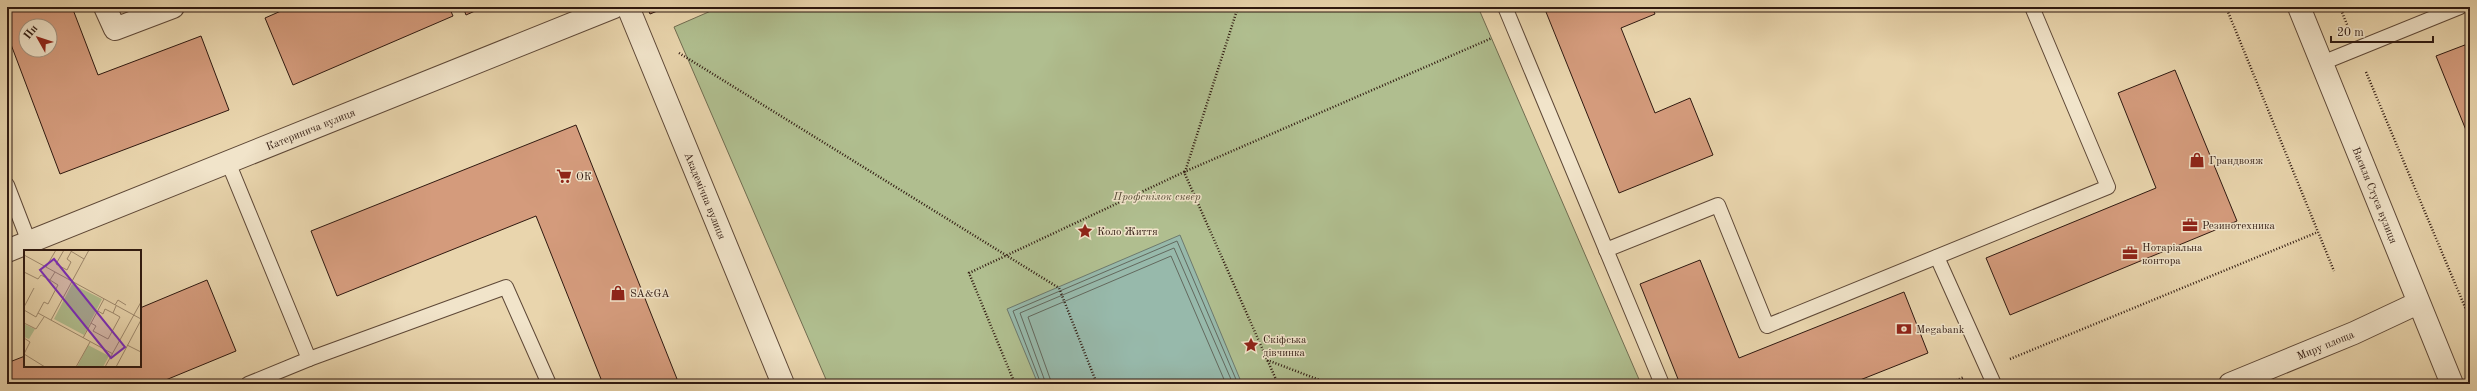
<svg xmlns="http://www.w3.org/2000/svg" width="2477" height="391" viewBox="0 0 2477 391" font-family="'Old Standard TT',serif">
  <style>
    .green { fill: #b0be8f; stroke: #706c50 }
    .water { fill: #97b9ab; stroke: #6d796d }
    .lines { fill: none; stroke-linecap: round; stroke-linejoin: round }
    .shore { stroke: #63695e; stroke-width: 1 }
    .building { fill: #d49b7c; stroke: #2f1910; fill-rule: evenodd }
    .service-casing { stroke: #5e4837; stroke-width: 16 }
    .minor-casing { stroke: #5e4837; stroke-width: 24 }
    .tertiary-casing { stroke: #5e4837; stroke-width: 24 }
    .path { stroke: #2f1910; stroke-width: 2.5; stroke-dasharray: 1 2; stroke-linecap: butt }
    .service { stroke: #f1e4ca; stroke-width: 14 }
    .minor { stroke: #f1e4ca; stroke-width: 22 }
    .tertiary { stroke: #f1e4ca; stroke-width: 22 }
    .labels { text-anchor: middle; stroke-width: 3; stroke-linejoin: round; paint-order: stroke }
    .street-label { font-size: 11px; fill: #2f1910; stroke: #f1e4ca }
    .poi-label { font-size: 11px; fill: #2f1910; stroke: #f1e4ca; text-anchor: start }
    .park-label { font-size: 11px; font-style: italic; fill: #564b36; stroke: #f1e4ca }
    .inset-road { fill: none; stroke: #9f8a6e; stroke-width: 1 }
    .view { fill: #7b2cbf; fill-opacity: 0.15; stroke: #7b2cbf; stroke-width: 2 }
    .inset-edge { fill: none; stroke: #2f1910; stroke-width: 2 }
  </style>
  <rect width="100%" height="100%" fill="#e9d5ad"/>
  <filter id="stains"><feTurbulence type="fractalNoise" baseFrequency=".005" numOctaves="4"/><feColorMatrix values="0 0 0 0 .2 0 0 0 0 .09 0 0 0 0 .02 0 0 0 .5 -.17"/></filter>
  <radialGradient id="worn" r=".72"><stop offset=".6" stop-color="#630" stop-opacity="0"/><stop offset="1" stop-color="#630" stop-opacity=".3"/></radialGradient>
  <!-- green -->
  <path class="green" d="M720,7H1478L1641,384H828L674,27Z"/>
  <!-- water -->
  <path class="water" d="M1180,235L1242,384H1038L1007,309Z"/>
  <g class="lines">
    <!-- shore -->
    <g class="shore">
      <path d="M1041,384L1013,311L1177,241L1238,384"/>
      <path d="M1046,384L1020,313L1174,248L1233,384"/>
      <path d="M1052,384L1028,317L1171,256L1226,384"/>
    </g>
  </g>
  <!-- building -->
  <g class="building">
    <path d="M7,7H72L98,75L201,36L229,110L60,174L7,34ZM26,26H50V50H26Z"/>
    <path d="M290,7H449L453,16L293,85L265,18Z"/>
    <path d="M463,7H484L466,15Z"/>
    <path d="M647,7H667L650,14Z"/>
    <path d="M1544,7H1652L1655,14L1621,28L1655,113L1690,98L1713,155L1619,193Z"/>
    <path d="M2470,43V140L2436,56Z"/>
    <path d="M2175,70L2237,221L2010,315L1986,258L2156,188L2118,93Z"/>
    <path d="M576,125L679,384H603L536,216L337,296L311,231Z"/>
    <path d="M1700,260L1739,358L1904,292L1928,353L1850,384H1680L1640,284Z"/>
    <path d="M207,280L236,351L156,384H7V363L25,356V366H140V308Z"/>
  </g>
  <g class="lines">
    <!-- service casing -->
    <g class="service-casing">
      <g id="service">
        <path d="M1505,7L1662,384"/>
        <path d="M2322,63L2460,7"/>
        <path d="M228,162L309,359L248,384"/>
        <path d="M7,185L29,242"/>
        <path d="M1606,250L1718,205L1767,326L2108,187L2032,7"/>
        <path d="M1937,257L1994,384"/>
        <path d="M309,359L506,287L549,384"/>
      </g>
    </g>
    <!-- minor casing -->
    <g class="minor-casing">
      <g id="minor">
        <path d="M105,7L115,29L173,7"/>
        <path id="s1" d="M7,251L614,7"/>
      </g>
    </g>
    <!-- tertiary casing -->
    <g class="tertiary-casing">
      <g id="tertiary">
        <path id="s2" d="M628,7L783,384"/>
        <path id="s3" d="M2299,7L2452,384"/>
        <path id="s4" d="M2230,384L2354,333L2418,303"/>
      </g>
    </g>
    <!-- path -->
    <g class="path">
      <path d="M2226,7L2334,271"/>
      <path d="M2340,7L2348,27"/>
      <path d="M679,53L1059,288L1097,384"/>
      <path d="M2366,72L2470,319"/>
      <path d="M1184,172L1492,38"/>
      <path d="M1185,172L1238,7"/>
      <path d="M2010,359L2318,232"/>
      <path d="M1267,360L1330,384"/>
      <path d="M1015,384L969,273L1184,172L1278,384"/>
      <path d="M1948,384L1964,377"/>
    </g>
    <!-- service -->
    <use href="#service" class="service"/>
    <!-- minor -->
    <use href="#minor" class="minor"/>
    <!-- tertiary -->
    <use href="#tertiary" class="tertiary"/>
  </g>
  <!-- icons -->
  <defs>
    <g id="shop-bare" transform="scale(1.2)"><path d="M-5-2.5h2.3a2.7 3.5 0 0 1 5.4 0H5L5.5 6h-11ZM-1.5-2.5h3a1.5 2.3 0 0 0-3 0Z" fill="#8f2418" stroke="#f1e4ca" stroke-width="2.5" paint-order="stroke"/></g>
    <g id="supermarket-bare" transform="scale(1.2)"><path d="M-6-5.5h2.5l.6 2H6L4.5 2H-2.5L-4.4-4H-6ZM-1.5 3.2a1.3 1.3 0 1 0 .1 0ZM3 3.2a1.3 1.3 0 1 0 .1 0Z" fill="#8f2418" stroke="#f1e4ca" stroke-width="2.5" paint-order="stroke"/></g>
    <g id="office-bare" transform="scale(1.2)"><path d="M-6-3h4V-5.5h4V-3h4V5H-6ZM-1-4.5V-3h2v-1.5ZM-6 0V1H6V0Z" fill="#8f2418" stroke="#f1e4ca" stroke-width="2.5" paint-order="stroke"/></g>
    <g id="sight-bare" transform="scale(1.2)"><path d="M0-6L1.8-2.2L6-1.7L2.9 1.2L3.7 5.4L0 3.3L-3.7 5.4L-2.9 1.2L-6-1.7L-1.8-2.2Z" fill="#8f2418" stroke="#f1e4ca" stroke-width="2.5" paint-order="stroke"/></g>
    <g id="bank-bare" transform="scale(1.2)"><path d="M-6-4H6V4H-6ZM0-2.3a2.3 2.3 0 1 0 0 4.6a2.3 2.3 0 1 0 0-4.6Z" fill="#8f2418" stroke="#f1e4ca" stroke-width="2.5" paint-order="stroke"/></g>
  </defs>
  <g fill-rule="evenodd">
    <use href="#shop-bare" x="2197" y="160"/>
    <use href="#supermarket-bare" x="564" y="176"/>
    <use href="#office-bare" x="2190" y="225"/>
    <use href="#sight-bare" x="1085" y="231"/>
    <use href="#office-bare" x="2130" y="253"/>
    <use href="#shop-bare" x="618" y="293"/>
    <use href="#bank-bare" x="1904" y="329"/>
    <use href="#sight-bare" x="1251" y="345"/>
  </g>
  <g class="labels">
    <!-- street labels -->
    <g class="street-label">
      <text dy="4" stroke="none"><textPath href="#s1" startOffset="327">Катеринича вулиця</textPath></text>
      <text dy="4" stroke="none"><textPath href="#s2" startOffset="204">Академічна вулиця</textPath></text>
      <text dy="4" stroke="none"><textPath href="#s3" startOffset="203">Василя Стуса вулиця</textPath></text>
      <text dy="4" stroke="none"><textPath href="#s4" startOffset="103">Миру площа</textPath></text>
    </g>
    <!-- poi labels -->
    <g class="poi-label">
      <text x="2209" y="164">Грандвояж</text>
      <text x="576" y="180">ОК</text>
      <text x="2202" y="229">Резинотехника</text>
      <text x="1097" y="235">Коло Життя</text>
      <text x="2142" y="251">Нотаріальна<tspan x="2142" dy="13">контора</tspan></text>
      <text x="630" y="297">SA&amp;GA</text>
      <text x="1916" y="333">Megabank</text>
      <text x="1263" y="343">Скіфська<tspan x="1263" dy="13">дівчинка</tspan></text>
    </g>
    <!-- park labels -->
    <g class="park-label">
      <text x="1157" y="200">Профспілок сквер</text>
    </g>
  </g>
  <!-- overview -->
  <g transform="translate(24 250)">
    <rect width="117" height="117" fill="#e9d5ad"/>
    <path d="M48,34L78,49L60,85L30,69ZM0,74L11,79L5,89L0,87ZM64,95L85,106L79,117H53Z" fill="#b0be8f"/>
    <path class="inset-road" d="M40,0L32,14L43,20L47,12L43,9L47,2M45,0L60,9M0,5L117,69M22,17L32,0M0,22L14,29L17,25L26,30L31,22M91,55L94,50L102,55M0,57L10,38M0,60L12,67L14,63L89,104M74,61L79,64L81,59L89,63L92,56M14,63L20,52L24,54L34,35L26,30M27,70L65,0M0,73L12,79L20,67M67,73L72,76L69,81L84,89L96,67L89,63M0,88L6,92L0,104M59,88L80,49M103,95L117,102M0,104L21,117M52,117L66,92M81,117L117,52M92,117L117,70"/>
    <path class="view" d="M30,9L101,97L87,108L16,20Z"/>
    <rect width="117" height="117" class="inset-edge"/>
  </g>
  <!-- margin -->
  <rect width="2477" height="391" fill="none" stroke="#e9d5ad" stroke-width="24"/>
  <rect x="8" y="8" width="2461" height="375" fill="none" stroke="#2f1910" stroke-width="2"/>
  <rect x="12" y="12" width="2453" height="367" fill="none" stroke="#2f1910"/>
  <!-- north arrow -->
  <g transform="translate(38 38) rotate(309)"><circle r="19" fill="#f1e4ca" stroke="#a39380"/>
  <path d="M0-3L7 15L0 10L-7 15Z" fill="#8f2418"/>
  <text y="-6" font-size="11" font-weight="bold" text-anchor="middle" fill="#2f1910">Пн</text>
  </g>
  <!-- scale -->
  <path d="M2331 36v6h102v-6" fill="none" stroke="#2f1910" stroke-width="2"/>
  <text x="2337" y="36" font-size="12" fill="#2f1910" stroke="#f1e4ca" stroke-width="3" paint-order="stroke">20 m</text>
  <rect width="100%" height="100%" filter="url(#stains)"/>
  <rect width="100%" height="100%" fill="url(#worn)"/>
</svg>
